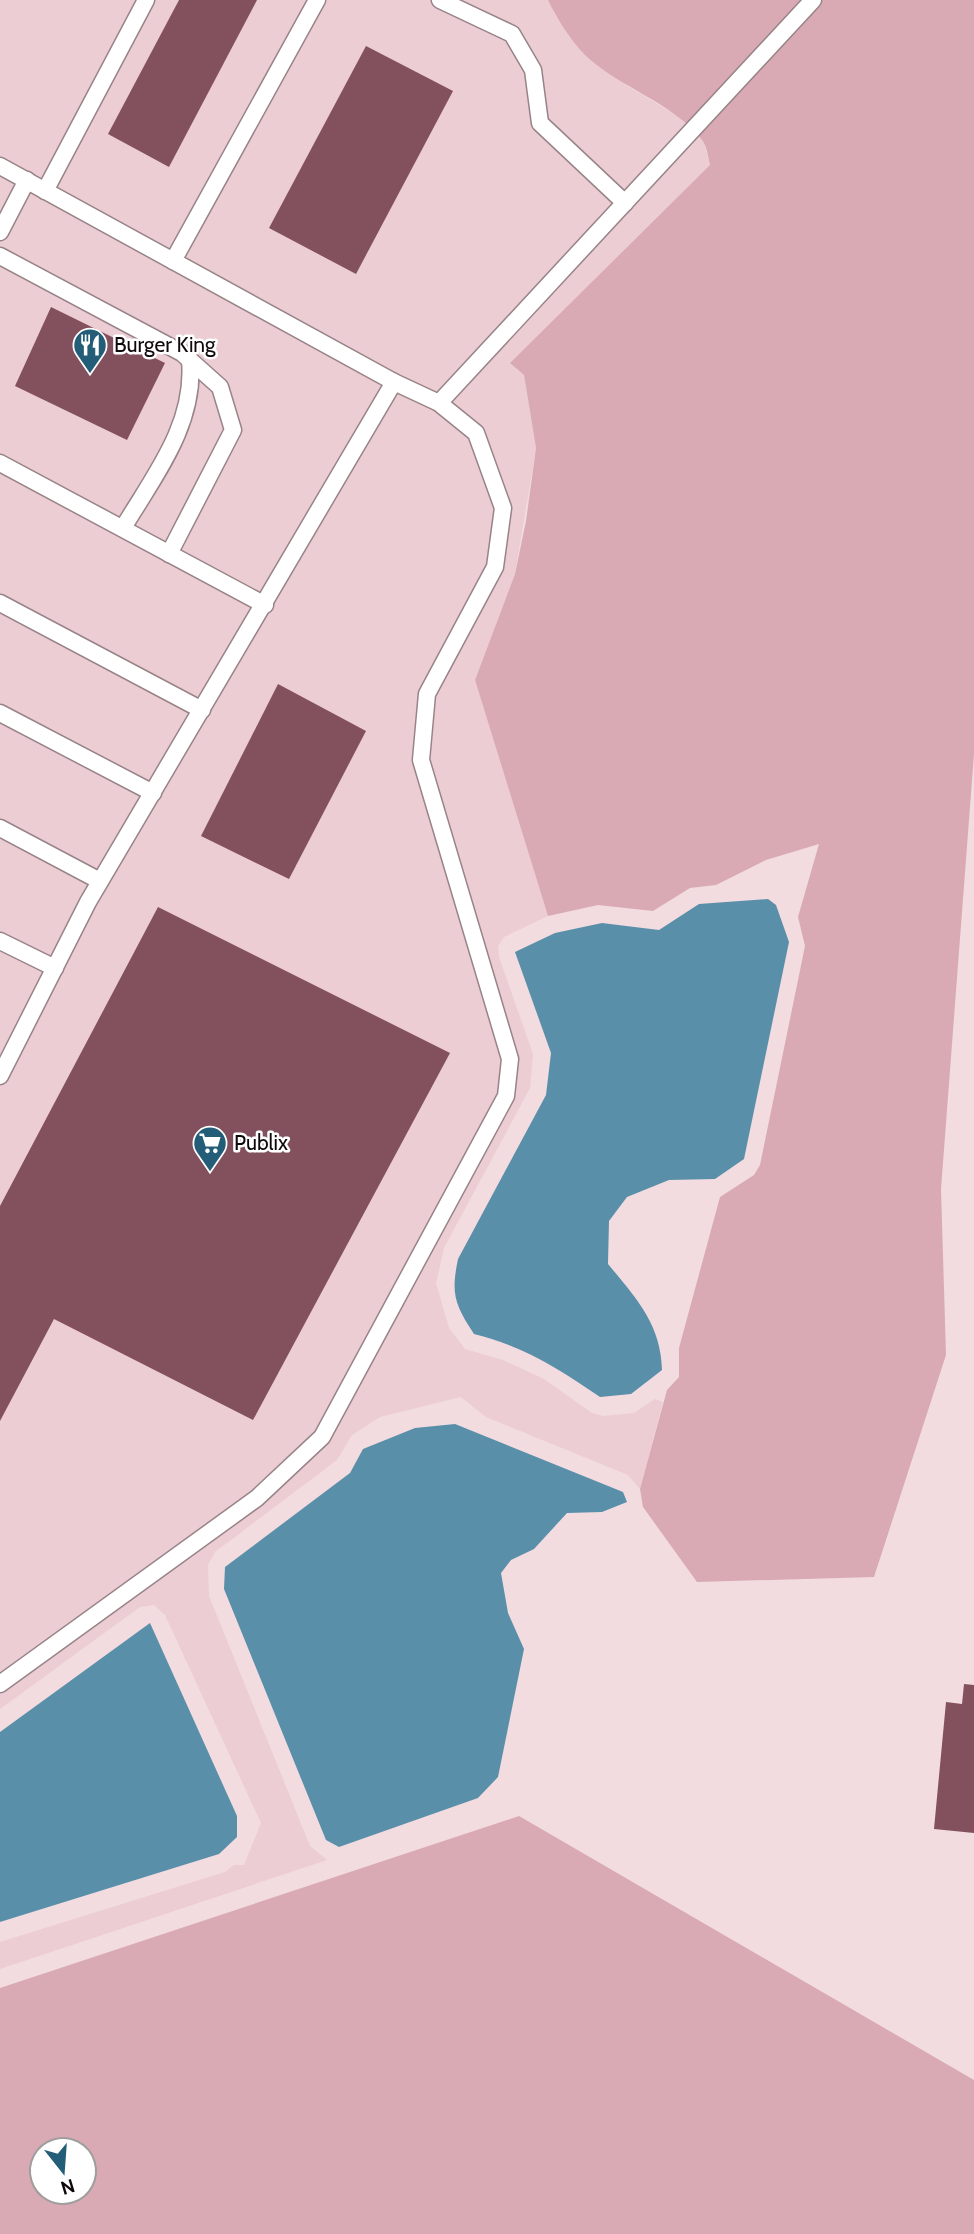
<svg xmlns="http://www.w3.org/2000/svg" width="974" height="2234" viewBox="0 0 974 2234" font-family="Cabin,sans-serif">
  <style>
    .built { fill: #ebcdd3 }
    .green { fill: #d9aab4; fill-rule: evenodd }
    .water { fill: #5a8fa9 }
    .building { fill: #83515d }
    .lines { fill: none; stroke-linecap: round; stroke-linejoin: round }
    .lane-casing { stroke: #988488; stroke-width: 19 }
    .lane { stroke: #fff; stroke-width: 16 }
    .labels { text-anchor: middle; stroke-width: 5; stroke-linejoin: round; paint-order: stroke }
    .poi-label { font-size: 21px; fill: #10090b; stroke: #fff; text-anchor: start }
  </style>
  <rect width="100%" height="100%" fill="#f2dce0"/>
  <!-- built -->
  <path class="built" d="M0,0H548L556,16L584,54L629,87L676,115L704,142L710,165L510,363L524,375L536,448L515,574L475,680L548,916L504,937L498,946L499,957L533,1054L530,1088L444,1248L436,1283L449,1328L465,1349L503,1360L544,1379L592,1413L603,1416L634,1413L655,1399L663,1402L640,1489L628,1475L486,1417L461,1397L380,1417L352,1435L337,1460L215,1552L208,1565L209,1596L310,1846L327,1860L0,1969V1942L225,1872L234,1865H244L261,1823L165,1615L154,1605L140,1607L0,1709Z"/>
  <!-- green -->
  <g class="green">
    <path d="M548,0H974V754L941,1189L946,1355L874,1577L697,1582L643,1507L640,1489L667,1390L679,1377V1348L720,1197L754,1175L760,1165L805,946L798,917L819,844L766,860L716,885L690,888L653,911L598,905L548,916L475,680L515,574L526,521L536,448L524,375L510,363L710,165C708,157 707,146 702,140C671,101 619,88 584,54C570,39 557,19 548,0Z"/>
    <path d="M519,1816L974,2080V2234H0V1988ZM42,2150H84V2192H42Z"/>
  </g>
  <!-- water -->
  <g class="water">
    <path d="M768,899L776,905L789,942L744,1159L715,1179L669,1180L627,1197L609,1221L608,1264C636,1298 661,1324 662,1370L631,1394L600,1397C559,1369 523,1346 474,1334C454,1304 451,1293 458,1259L546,1095L551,1053L515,952L555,933L602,923L659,930L699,904Z"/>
    <path d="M455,1424L623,1492L627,1502L602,1512L567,1513L534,1549L511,1560L501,1573L508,1613L524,1649L498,1777L478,1798L339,1847L326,1840L224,1589L225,1567L350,1473L363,1449L415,1428Z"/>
    <path d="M150,1623L237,1816V1837L219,1854L0,1922V1732Z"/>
  </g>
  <!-- building -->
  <g class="building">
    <path d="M179,0H257L169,167L108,134Z"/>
    <path d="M366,46L453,91L356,274L269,228Z"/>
    <path d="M51,307L165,363L127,440L15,386Z"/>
    <path d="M278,684L366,731L289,879L201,836Z"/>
    <path d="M158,907L450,1053L253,1420L54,1319L0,1421V1206Z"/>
    <path d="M964,1684L974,1685V1833L934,1829L946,1702L962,1704Z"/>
  </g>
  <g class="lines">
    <!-- lane casing -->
    <g class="lane-casing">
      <g id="lane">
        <path d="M440,0L512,34L533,70L540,123L625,203"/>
        <path d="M0,166L394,382L439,403L476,433L503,508L495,567L427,694L421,760L510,1059L506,1096L322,1437L257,1498L0,1684"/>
        <path d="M45,191L146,0"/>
        <path d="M0,232L27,180"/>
        <path d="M0,256L182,353L220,387L233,430L169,554"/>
        <path d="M173,261L317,0"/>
        <path d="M439,403L813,0"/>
        <path d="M0,463L265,605"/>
        <path d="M123,528C154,476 196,424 190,360"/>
        <path d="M0,603L202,710"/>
        <path d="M0,713L153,793"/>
        <path d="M0,828L100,881"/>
        <path d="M0,941L55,968"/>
        <path d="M0,1076L88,902L394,382"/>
      </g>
    </g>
    <!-- lane -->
    <use href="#lane" class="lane"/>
  </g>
  <!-- icons -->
  <defs>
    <g id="restaurant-pin" transform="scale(1.75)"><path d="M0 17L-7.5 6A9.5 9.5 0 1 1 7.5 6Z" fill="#245d77" stroke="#fff"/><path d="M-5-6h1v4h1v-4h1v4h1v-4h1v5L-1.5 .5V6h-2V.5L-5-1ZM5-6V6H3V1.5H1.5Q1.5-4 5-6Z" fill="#fff"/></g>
    <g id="supermarket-pin" transform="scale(1.75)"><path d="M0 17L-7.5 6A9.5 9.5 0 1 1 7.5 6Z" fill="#245d77" stroke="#fff"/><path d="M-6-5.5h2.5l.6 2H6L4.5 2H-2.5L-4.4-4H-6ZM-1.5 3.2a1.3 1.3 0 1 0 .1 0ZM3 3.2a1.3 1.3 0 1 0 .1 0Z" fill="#fff"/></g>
  </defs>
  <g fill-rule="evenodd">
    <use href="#restaurant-pin" x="90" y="345"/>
    <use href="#supermarket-pin" x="210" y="1143"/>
  </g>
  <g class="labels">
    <!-- poi labels -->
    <g class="poi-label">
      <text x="114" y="352">Burger King</text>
      <text x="234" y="1150">Publix</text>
    </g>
  </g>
  <!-- north arrow -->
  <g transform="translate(63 2171) rotate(163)"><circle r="33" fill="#ffffff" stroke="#9f9d9d" stroke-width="2"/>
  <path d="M0-5L12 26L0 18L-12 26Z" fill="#245d77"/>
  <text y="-10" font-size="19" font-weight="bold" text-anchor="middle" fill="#10090b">N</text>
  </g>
</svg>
